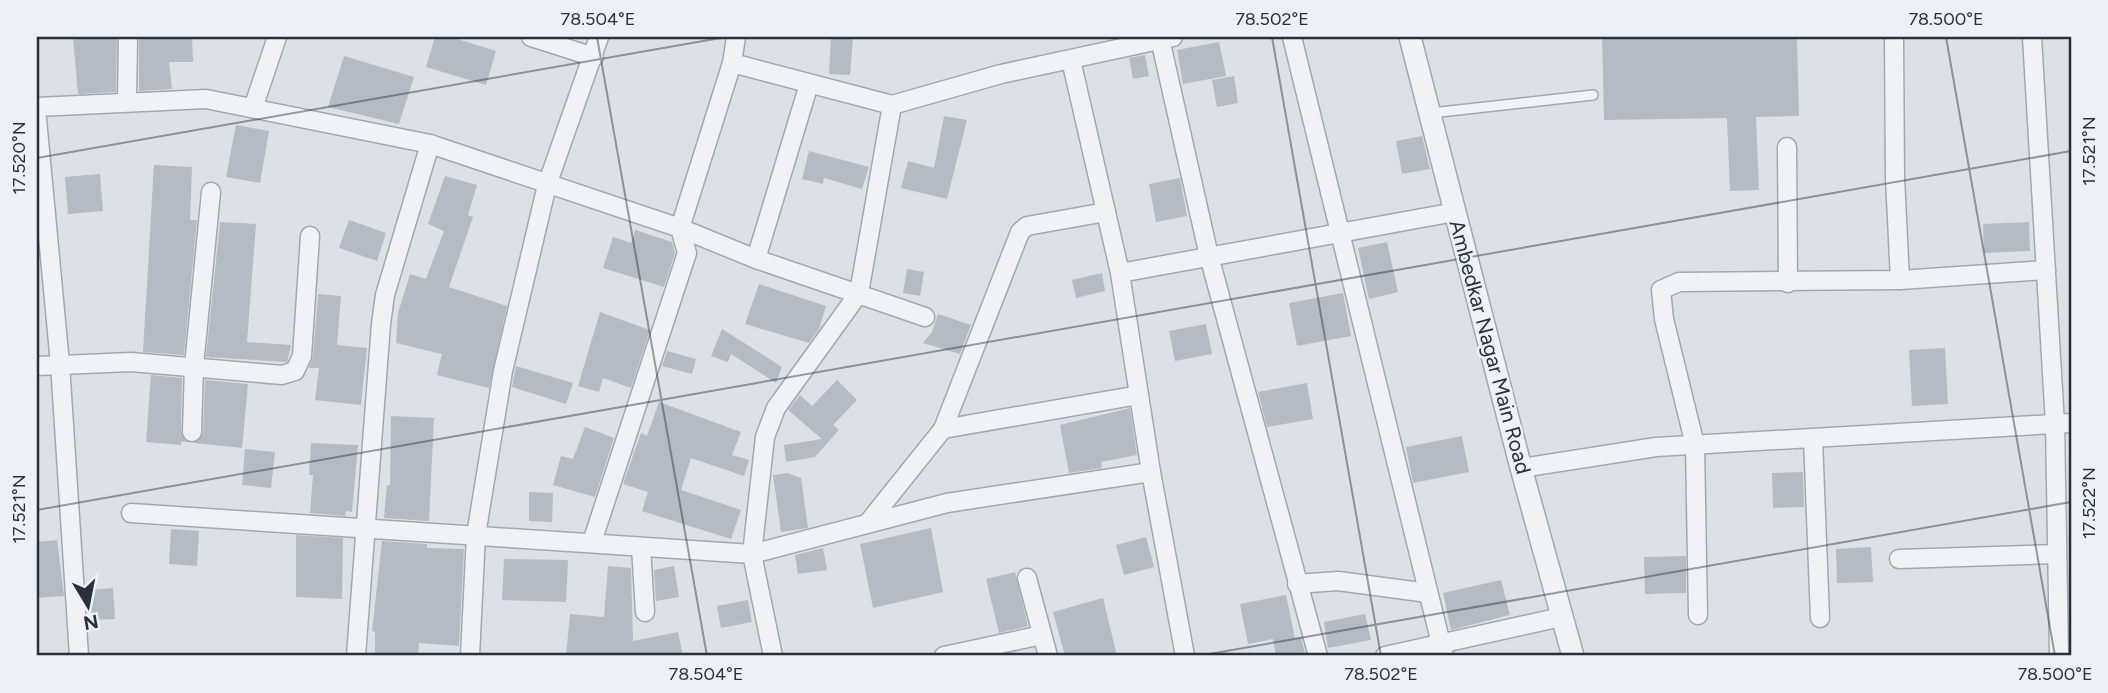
<svg xmlns="http://www.w3.org/2000/svg" width="2108" height="693" viewBox="0 0 2108 693" font-family="Figtree,sans-serif">
  <style>
    .building { fill: #b5bbc2 }
    .lines { fill: none; stroke-linecap: round; stroke-linejoin: round }
    .service-casing { stroke: #a3a8b0; stroke-width: 12 }
    .minor-casing { stroke: #a3a8b0; stroke-width: 21 }
    .tertiary-casing { stroke: #a3a8b0; stroke-width: 24 }
    .service { stroke: #f0f2f5; stroke-width: 9 }
    .minor { stroke: #f0f2f5; stroke-width: 18 }
    .tertiary { stroke: #f0f2f5; stroke-width: 21 }
    .ticks { fill: none; stroke: #28303c; stroke-width: 2; stroke-opacity: 0.45 }
    .labels { text-anchor: middle; stroke-width: 5; stroke-linejoin: round; paint-order: stroke }
    .street-label { font-size: 21px; fill: #28303c; stroke: #edf0f4 }
    .neatline { fill: none; stroke: #28303c; stroke-width: 2.5 }
    .ticks-label { font-size: 18px; text-anchor: middle; fill: #28303c }
  </style>
  <rect width="100%" height="100%" fill="#dde1e6"/>
  <!-- building -->
  <g class="building">
    <path d="M73,37H117L116,92L78,94Z"/>
    <path d="M139,37H192L193,62H169L172,89L139,91Z"/>
    <path d="M435,37H451L496,51L486,85L426,67Z"/>
    <path d="M831,37H853L850,75L829,74Z"/>
    <path d="M1602,37H1797L1799,116L1756,117L1759,190L1730,191L1727,118L1604,120Z"/>
    <path d="M1219,42L1226,76L1183,84L1177,50Z"/>
    <path d="M1145,55L1149,76L1133,79L1129,58Z"/>
    <path d="M344,56L414,77L399,124L328,107Z"/>
    <path d="M1234,76L1238,103L1217,107L1212,80Z"/>
    <path d="M944,116L967,120L947,199L901,188L908,161L934,168Z"/>
    <path d="M236,125L269,131L260,183L226,177Z"/>
    <path d="M1422,136L1430,169L1402,174L1396,141Z"/>
    <path d="M809,151L869,167L862,189L824,178L823,184L802,179Z"/>
    <path d="M154,165L192,167L190,220H197L184,355L143,352Z"/>
    <path d="M100,174L103,211L68,214L65,177Z"/>
    <path d="M445,176L477,185L468,215L473,217L449,287L507,306L489,388L437,375L442,354L396,343L398,313L410,274L426,279L444,231L428,224Z"/>
    <path d="M1180,178L1187,216L1156,222L1149,184Z"/>
    <path d="M349,220L386,233L377,261L339,248Z"/>
    <path d="M220,222L256,224L247,342L291,345L287,362L206,357Z"/>
    <path d="M2029,222L2030,251L1984,253L1983,224Z"/>
    <path d="M635,230L672,242L675,253L664,287L603,268L613,237L631,243Z"/>
    <path d="M1387,242L1398,292L1369,299L1358,248Z"/>
    <path d="M907,269L924,272L920,296L903,293Z"/>
    <path d="M1102,273L1105,291L1076,298L1072,280Z"/>
    <path d="M759,284L826,306L819,329L809,343L745,324Z"/>
    <path d="M1343,293L1351,336L1297,346L1289,303Z"/>
    <path d="M318,294L341,296L337,345L367,348L361,405L315,400L319,368H309L313,357Z"/>
    <path d="M600,312L650,330L631,388L603,378L599,392L578,386Z"/>
    <path d="M938,314L971,325L960,354L923,343L932,332Z"/>
    <path d="M1206,324L1212,354L1175,361L1169,331Z"/>
    <path d="M722,329L782,367L776,383L731,354L728,362L711,356Z"/>
    <path d="M1945,348L1948,404L1912,406L1909,350Z"/>
    <path d="M667,351L696,359L692,374L662,366Z"/>
    <path d="M516,366L573,383L566,404L512,387Z"/>
    <path d="M151,375L182,378L181,432L188,442H181V445L146,442Z"/>
    <path d="M205,380L248,384L242,448L194,443L203,433Z"/>
    <path d="M837,380L857,400L833,425L839,430L815,457L786,462L784,445L822,439L788,410L800,395L812,406Z"/>
    <path d="M1307,383L1313,419L1267,427L1258,392Z"/>
    <path d="M659,402L741,432L732,455L749,460L744,476L691,458L681,490L741,510L731,539L642,511L648,492L623,484L641,433L647,436Z"/>
    <path d="M1130,408L1137,455L1101,462L1102,468L1069,473L1060,425Z"/>
    <path d="M391,416L434,418L429,521L384,518L387,485H390Z"/>
    <path d="M585,427L614,438L595,497L553,485L561,456L573,459Z"/>
    <path d="M1462,436L1469,472L1413,483L1406,447Z"/>
    <path d="M311,443L358,445L352,512L346,511L345,516L310,513L313,475H309Z"/>
    <path d="M245,449L275,452L271,488L242,485Z"/>
    <path d="M1803,472L1804,507L1773,508L1772,473Z"/>
    <path d="M787,473L801,478L808,528L781,532L773,475Z"/>
    <path d="M529,492L553,493L552,522L529,521Z"/>
    <path d="M931,528L943,592L873,608L860,544Z"/>
    <path d="M171,529L199,531L197,566L169,564Z"/>
    <path d="M296,535L343,538L342,599L296,597Z"/>
    <path d="M1146,537L1154,567L1124,575L1116,545Z"/>
    <path d="M57,540L64,596L37,598V542Z"/>
    <path d="M382,541L427,544V548L464,549L459,646L419,643L418,656H375V632L372,631Z"/>
    <path d="M1871,547L1873,582L1837,583L1836,549Z"/>
    <path d="M823,548L827,570L798,574L795,555Z"/>
    <path d="M1686,556V593L1645,594L1644,557Z"/>
    <path d="M504,559L568,560L566,602L502,600Z"/>
    <path d="M608,566L631,568L633,641L678,632L683,656H566L570,614L604,617Z"/>
    <path d="M674,566L679,597L656,601L654,570Z"/>
    <path d="M1015,572L1028,626L999,633L986,579Z"/>
    <path d="M1501,580L1510,615L1451,630L1443,593Z"/>
    <path d="M113,588L115,619L92,620L90,590Z"/>
    <path d="M1286,595L1295,638L1301,637L1305,653L1301,656H1276L1273,639L1248,644L1240,604Z"/>
    <path d="M1103,598L1117,656H1065L1053,612Z"/>
    <path d="M748,600L752,622L721,628L717,606Z"/>
    <path d="M1365,614L1371,640L1328,648L1324,622Z"/>
  </g>
  <g class="lines">
    <!-- service casing -->
    <g class="service-casing">
      <path id="service" d="M1431,113L1593,95"/>
    </g>
    <!-- minor casing -->
    <g class="minor-casing">
      <g id="minor">
        <path d="M531,37L594,57"/>
        <path d="M1292,37L1444,656"/>
        <path d="M1894,37L1895,178L1900,280"/>
        <path d="M2032,37L2055,424L2059,656"/>
        <path d="M1160,39L1209,256L1318,656"/>
        <path d="M1071,60L1120,273L1151,472L1185,656"/>
        <path d="M732,63L892,105L1001,74L1173,37"/>
        <path d="M127,101L128,37"/>
        <path d="M37,107L206,99L430,144L680,228L756,259L925,317"/>
        <path d="M253,108L277,37"/>
        <path d="M37,119L60,364L79,656"/>
        <path d="M1787,147L1788,283"/>
        <path d="M756,259L809,84"/>
        <path d="M1120,273L1455,212"/>
        <path d="M37,366L131,362L282,375L295,371L302,356L310,236"/>
        <path d="M943,429L1020,232L1027,226L1106,212"/>
        <path d="M192,432L194,366L211,192"/>
        <path d="M1813,438L1820,618"/>
        <path d="M1521,468L1656,447L2071,423"/>
        <path d="M131,513L752,554L947,503L1151,472"/>
        <path d="M867,524L943,429L1139,395"/>
        <path d="M592,542L687,253L680,228L732,63L736,37"/>
        <path d="M641,547L645,612"/>
        <path d="M1899,559L2057,554"/>
        <path d="M1027,578L1048,656"/>
        <path d="M1297,584L1338,581L1428,593"/>
        <path d="M1698,615L1695,445L1664,319L1661,290L1679,282L1900,280L2046,270"/>
        <path d="M356,656L381,324L385,295L430,144"/>
        <path d="M470,656L476,535L503,371L547,185L599,37"/>
        <path d="M773,656L752,554L765,437L776,408L859,293L892,105"/>
        <path d="M944,656L1042,635"/>
        <path d="M1385,656L1561,617"/>
      </g>
    </g>
    <!-- tertiary casing -->
    <g class="tertiary-casing">
      <path id="tertiary" d="M1410,37L1521,468L1573,656"/>
    </g>
    <!-- service -->
    <use href="#service" class="service"/>
    <!-- minor -->
    <use href="#minor" class="minor"/>
    <!-- tertiary -->
    <use href="#tertiary" class="tertiary"/>
  </g>
  <!-- ticks -->
  <path class="ticks" d="M597,37L707,656M1272,37L1381,656M1946,37L2055,656M37,158L726,37M37,510L2071,151M1198,656L2071,502"/>
  <g class="labels">
    <!-- street labels -->
    <g class="street-label">
      <text transform="translate(1490 347) rotate(75)" y="7">Ambedkar Nagar Main Road</text>
    </g>
  </g>
  <!-- border -->
  <rect width="2108" height="693" fill="none" stroke="#edf0f4" stroke-width="77"/>
  <!-- north arrow -->
  <g transform="translate(88 606) rotate(170)" stroke="#edf0f4" stroke-width="5" paint-order="stroke">
  <path d="M0-5L12 26L0 18L-12 26Z" fill="#28303c"/>
  <text y="-10" font-size="19" font-weight="bold" text-anchor="middle" fill="#28303c">N</text>
  </g>
  <rect x="38" y="38" width="2032" height="616" class="neatline"/>
  <g class="ticks-label">
    <text x="598" y="25">78.504°E</text>
    <text x="1272" y="25">78.502°E</text>
    <text x="1946" y="25">78.500°E</text>
    <text transform="translate(2089 151) rotate(-90)" y="6">17.521°N</text>
    <text transform="translate(19 158) rotate(-90)" y="6">17.520°N</text>
    <text transform="translate(2089 503) rotate(-90)" y="6">17.522°N</text>
    <text transform="translate(19 509) rotate(-90)" y="6">17.521°N</text>
    <text x="706" y="680">78.504°E</text>
    <text x="1381" y="680">78.502°E</text>
    <text x="2055" y="680">78.500°E</text>
  </g>
</svg>
